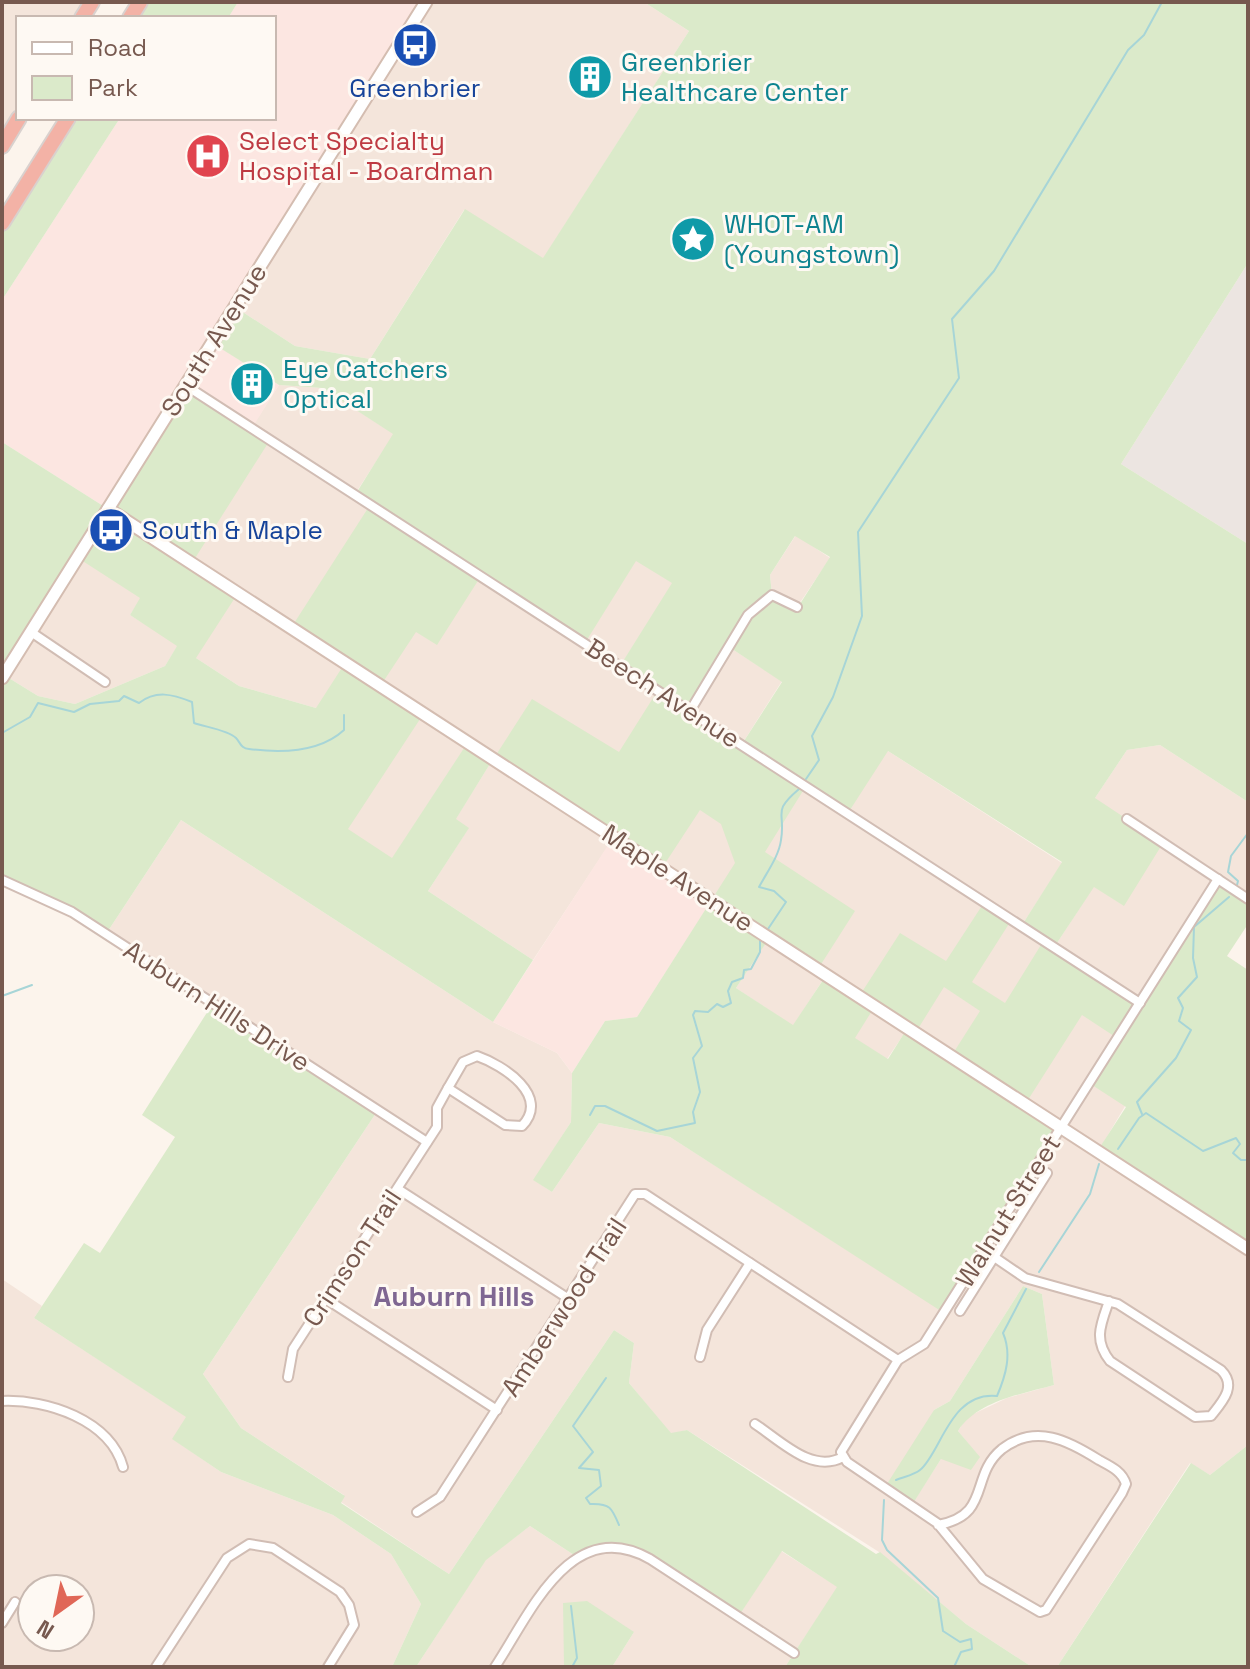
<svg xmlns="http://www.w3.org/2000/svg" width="1250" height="1669" viewBox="0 0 1250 1669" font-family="'Space Grotesk',sans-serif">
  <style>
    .residential { fill: #f4e5db; fill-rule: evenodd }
    .commercial { fill: #fce6e1 }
    .industrial { fill: #ece5e1 }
    .green { fill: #dbeaca; fill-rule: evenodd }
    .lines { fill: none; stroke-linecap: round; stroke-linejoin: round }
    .stream { stroke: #a7d5d7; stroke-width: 2 }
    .street-casing { stroke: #d1bdb4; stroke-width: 12 }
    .secondary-casing { stroke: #d4bdb1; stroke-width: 15 }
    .highway-casing { stroke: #d9d1ce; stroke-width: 18 }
    .street { stroke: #fff; stroke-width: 8 }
    .secondary { stroke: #fff; stroke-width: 11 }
    .highway { stroke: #f3b2a6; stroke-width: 14 }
    .labels { text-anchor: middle; stroke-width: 6; stroke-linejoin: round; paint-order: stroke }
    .culture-label { font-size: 26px; fill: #0d838f; stroke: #fef9f3; text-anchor: start }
    .transit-label { font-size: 26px; fill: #164399; stroke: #fef9f3 }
    .health-label { font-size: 26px; fill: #be3a42; stroke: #fef9f3; text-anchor: start }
    .street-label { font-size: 26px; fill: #77594f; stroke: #fef9f3 }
    .neighbourhood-label { font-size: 28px; font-weight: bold; fill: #7f6792; stroke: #fef9f3 }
  </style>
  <rect width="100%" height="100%" fill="#fcf4ec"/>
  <!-- residential -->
  <g class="residential">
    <path d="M2,2H92L82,18H18V118L2,146Z"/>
    <path d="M426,2H644L689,31L543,259L464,210L370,359L295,346L235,307Z"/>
    <path d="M279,385L322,388L394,434L355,494L585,642L636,560L673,583L621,665L729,647L782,681L742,744L888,751L1062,863L1022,925L1055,946L1094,886L1123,905L1095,798L1127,750L1160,745L1248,802V899L1099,1150L1248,1249V1445L1210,1475L1190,1463L1057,1667H1032L966,1624L879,1552L687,1430L671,1434L629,1383L634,1343L614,1330L449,1574L341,1502L344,1495L241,1428L203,1374L378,1110L106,934L181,820L493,1022L557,1053L572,1073L571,1122L534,1180L552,1192L599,1123L670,1137L944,1312L908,1028L887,1059L854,1038L826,975L793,1026L736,988L769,938L614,837L533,960L428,891L468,829L455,820L493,759L468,743L392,859L348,830L316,708L239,686L196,658L108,509L251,428ZM1023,1286L1042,1294L1054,1385L1007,1398L967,1417L958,1431L979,1457L941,1459L912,1504L934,1410L950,1401Z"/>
    <path d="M796,535L830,558L797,607L772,595L770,575Z"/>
    <path d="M78,557L141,598L130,615L178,645L165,666L75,704L38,696L4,675Z"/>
    <path d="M2,1279L42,1306L34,1318L187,1417L173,1439L221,1472L333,1515L391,1554L421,1604L392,1667H2ZM32,1589H80V1637H32Z"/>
    <path d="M530,1526L577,1557L592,1551H781L838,1587L785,1667H612L634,1632L567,1660L564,1667H416L486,1559Z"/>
  </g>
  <!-- commercial -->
  <g class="commercial">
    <path d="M238,2H426L213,343L279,385L252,428L108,509L2,442V300L120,118H274V18H228Z"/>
    <path d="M614,836L712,900L637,1017L605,1021L572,1073L557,1053L493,1022Z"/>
  </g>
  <!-- industrial -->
  <path class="industrial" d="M1248,263V544L1121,464Z"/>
  <!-- green -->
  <g class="green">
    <path d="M140,2H238L228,18H130Z"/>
    <path d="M644,2H1248V263L1121,464L1248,544V802L1160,745L1127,750L1095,798L1163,843L1124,906L1094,887L1055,946L1140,1002L1218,879L1248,899V924L1227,956L1248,970V1249L1098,1150L1126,1107L1089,1083L1117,1038L1082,1015L1026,1103L1061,1126L944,1313L670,1137L599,1123L552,1192L533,1180L571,1122L572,1073L605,1021L637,1017L735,863L721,824L700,810L662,868L493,759L456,819L469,828L428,891L533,960L493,1022L181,820L106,934L72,912L2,880V442L108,509L185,385L270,440L192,563L238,593L196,658L239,686L316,708L345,663L291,628L370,505L355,495L393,434L322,388L279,385L212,343L235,307L295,346L370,359L465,209L543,258L689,31ZM795,536L830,557L798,607L772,595L770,575ZM78,558L140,598L130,615L177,646L165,666L75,704L38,696L4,675ZM636,561L672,583L620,666L658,690L619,752L532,699L494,758L468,742L392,858L348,829L424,713L381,685L416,632L437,645L481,576L585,643ZM729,647L782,682L742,744L691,711ZM888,751L1062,862L1022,925L1044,940L1005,1003L972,982L1012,919L985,901L946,961L900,933L860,995L827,974L793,1025L736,988L770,937L818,969L855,911L765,852L806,786L848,813ZM944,987L980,1011L952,1055L916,1032ZM875,1006L908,1027L888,1059L855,1038Z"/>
    <path d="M68,118H120L2,300V223Z"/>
    <path d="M213,1003L378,1110L203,1374L241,1428L345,1496L341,1503L449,1574L614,1330L634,1343L629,1383L671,1433L687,1430L876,1554L880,1552L966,1624L1032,1667H785L837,1587L782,1551L738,1617L650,1559L619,1548L577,1557L530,1526L486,1560L416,1667H392L421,1604L391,1554L333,1515L221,1472L172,1439L186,1417L34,1318L84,1243L100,1253L175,1137L142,1115Z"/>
    <path d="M1023,1286L1042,1294L1054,1385C1022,1394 977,1401 958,1431L980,1457L971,1470L941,1459L912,1505L885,1487L934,1410L950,1401Z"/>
    <path d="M1248,1445V1667H1057L1191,1463L1210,1475Z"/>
    <path d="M587,1601L634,1632L612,1667H564L563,1603Z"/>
  </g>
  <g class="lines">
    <!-- stream -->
    <g class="stream">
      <path d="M2,733L30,717L38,703L74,712L90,704L119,701L124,696L139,703C156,690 172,694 192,702L194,723C205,727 228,730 236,738C240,742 241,749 249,749C280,753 319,753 344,730V715"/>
      <path d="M806,779L819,760L812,736L833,697L862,616L858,532L959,378L952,319L994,271L1128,50L1144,35L1162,2"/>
      <path d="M1237,885L1238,881L1228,872L1231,856L1248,833"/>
      <path d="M768,929L786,902L774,891L759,887C767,872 779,856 781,840C786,811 771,813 799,789"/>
      <path d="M2,996L32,985"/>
      <path d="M1142,1114L1137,1102L1176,1058L1191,1030L1179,1021L1183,1008L1178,998L1197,977L1193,958L1194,927L1229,897"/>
      <path d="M590,1115L595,1106H605L657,1131L695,1123L693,1112L700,1092L693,1058L702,1046L693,1015L695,1011L708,1012L717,1004L723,1007L731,1003L728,991L732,982L743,978L744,970L751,969L760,952V941"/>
      <path d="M1118,1149L1139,1118L1146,1113L1203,1151L1236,1138L1240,1144L1233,1153L1241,1160H1248"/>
      <path d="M1039,1272L1090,1194L1099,1164"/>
      <path d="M606,1378L573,1426L593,1452L579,1468L599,1470L601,1486L586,1498L590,1504C610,1503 612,1508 619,1525"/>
      <path d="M896,1480C903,1477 914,1475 920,1470C941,1453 950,1391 997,1396C1006,1375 1012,1354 1003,1333L1026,1289"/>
      <path d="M884,1500L882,1540L887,1550L938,1598L943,1631L960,1642L971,1639L972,1649L961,1652L954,1667"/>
      <path d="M571,1606L577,1658L572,1667"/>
    </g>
    <!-- street casing -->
    <g class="street-casing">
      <g id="street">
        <path d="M185,385L1140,1003"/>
        <path d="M31,632L105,682"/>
        <path d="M690,711L748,615L772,595L797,607"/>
        <path d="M1127,819L1248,899"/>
        <path d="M2,880L72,912L427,1142"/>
        <path d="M477,1056C503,1065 551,1096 522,1126L505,1125L448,1088L463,1062Z"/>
        <path d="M398,1189L569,1299"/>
        <path d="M984,1250L1025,1278L1118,1304L1221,1370C1237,1386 1223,1401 1211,1416L1195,1417L1110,1361C1093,1340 1101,1324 1109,1301"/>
        <path d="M326,1299L497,1410"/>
        <path d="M960,1311L1047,1173"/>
        <path d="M700,1357L707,1330L750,1263"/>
        <path d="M288,1377L293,1349L437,1127V1108L448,1088"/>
        <path d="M2,1401C47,1399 110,1420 123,1467"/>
        <path d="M755,1424C781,1441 812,1474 843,1457"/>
        <path d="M417,1512L440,1497L635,1194H645L898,1360"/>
        <path d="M938,1525C992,1515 969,1476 1002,1449C1036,1423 1069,1441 1099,1460C1110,1466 1122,1471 1126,1484L1122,1493L1046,1610L1040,1612L983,1579L937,1523L847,1462L841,1452L898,1360L924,1344L1218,879"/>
        <path d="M2,1623L15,1602"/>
        <path d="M156,1667L227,1558L249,1544L273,1548L340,1592L349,1605L354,1625L328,1667"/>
        <path d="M495,1667C530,1614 571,1514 650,1559L794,1653"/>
      </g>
    </g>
    <!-- secondary casing -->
    <g class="secondary-casing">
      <g id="secondary">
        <path d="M108,509L1248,1249"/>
        <path d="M2,678L426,2"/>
      </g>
    </g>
    <!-- highway casing -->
    <g class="highway-casing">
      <g id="highway">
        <path d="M82,18L92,2"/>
        <path d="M130,18L140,2"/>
        <path d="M2,146L19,118"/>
        <path d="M2,223L68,118"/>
      </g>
    </g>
    <!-- street -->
    <use href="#street" class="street"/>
    <!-- secondary -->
    <use href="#secondary" class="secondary"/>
    <!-- highway -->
    <use href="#highway" class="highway"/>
  </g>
  <!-- icons -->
  <defs>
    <g id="bus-disc" transform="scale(2.3)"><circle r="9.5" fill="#1a4fb4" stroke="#fef9f3"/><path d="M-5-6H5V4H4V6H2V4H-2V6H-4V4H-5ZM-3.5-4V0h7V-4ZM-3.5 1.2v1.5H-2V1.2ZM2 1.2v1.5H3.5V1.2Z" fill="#fff"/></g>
    <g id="building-disc" transform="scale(2.3)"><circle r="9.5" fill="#0f9aa8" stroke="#fef9f3"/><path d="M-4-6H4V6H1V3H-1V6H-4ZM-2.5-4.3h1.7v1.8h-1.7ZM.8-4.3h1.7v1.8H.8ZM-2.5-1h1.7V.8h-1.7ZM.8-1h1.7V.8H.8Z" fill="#fff"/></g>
    <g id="hospital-disc" transform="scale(2.3)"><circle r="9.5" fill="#e0444e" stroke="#fef9f3"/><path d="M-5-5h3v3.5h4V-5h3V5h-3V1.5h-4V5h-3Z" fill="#fff"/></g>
    <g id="sight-disc" transform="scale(2.3)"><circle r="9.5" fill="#0f9aa8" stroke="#fef9f3"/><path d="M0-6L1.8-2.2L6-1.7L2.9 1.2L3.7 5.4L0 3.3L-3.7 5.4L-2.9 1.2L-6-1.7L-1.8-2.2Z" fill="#fff"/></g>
  </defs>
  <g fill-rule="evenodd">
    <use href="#bus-disc" x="415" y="45"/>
    <use href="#building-disc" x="590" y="77"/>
    <use href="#hospital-disc" x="208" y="156"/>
    <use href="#sight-disc" x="693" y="239"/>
    <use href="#building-disc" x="252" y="384"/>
    <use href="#bus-disc" x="111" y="530"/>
  </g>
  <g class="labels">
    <!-- culture labels -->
    <g class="culture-label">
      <text x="621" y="71">Greenbrier<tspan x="621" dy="30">Healthcare Center</tspan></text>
      <text x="724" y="233">WHOT-AM<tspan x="724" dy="30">(Youngstown)</tspan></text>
      <text x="283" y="378">Eye Catchers<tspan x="283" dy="30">Optical</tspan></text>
    </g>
    <!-- transit labels -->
    <g class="transit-label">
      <text x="415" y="97">Greenbrier</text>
      <text x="142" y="539" text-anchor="start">South &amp; Maple</text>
    </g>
    <!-- health labels -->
    <g class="health-label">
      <text x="239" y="150">Select Specialty<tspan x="239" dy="30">Hospital - Boardman</tspan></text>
    </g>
    <!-- street labels -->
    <g class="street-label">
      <text transform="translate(214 340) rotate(-58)" y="9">South Avenue</text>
      <text transform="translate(663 693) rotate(33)" y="9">Beech Avenue</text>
      <text transform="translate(678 878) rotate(33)" y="9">Maple Avenue</text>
      <text transform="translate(217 1006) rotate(33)" y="9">Auburn Hills Drive</text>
      <text transform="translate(1008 1211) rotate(-58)" y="9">Walnut Street</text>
      <text transform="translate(352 1258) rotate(-57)" y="9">Crimson Trail</text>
      <text transform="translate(564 1307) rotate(-57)" y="9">Amberwood Trail</text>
    </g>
    <!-- neighbourhood labels -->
    <g class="neighbourhood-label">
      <text x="454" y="1306">Auburn Hills</text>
    </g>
  </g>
  <!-- border -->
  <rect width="1250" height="1669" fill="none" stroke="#77594f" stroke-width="8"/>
  <!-- legend -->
  <rect x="16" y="16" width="260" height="104" fill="#fef9f3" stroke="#c8b9b1" stroke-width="2"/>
  <rect x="32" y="42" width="40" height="12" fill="#ffffff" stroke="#c8b9b1" stroke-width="2"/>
  <text x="88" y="56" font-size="24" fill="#77594f">Road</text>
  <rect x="32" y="76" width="40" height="24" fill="#dbeaca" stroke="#c8b9b1" stroke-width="2"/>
  <text x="88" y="96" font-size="24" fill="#77594f">Park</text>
  <!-- north arrow -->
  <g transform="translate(56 1613) rotate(213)"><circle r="38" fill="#fef9f3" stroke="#c8b9b1" stroke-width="2"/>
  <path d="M0-6L14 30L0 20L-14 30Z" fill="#e06757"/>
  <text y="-12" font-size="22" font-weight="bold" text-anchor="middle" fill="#77594f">N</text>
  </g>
</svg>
